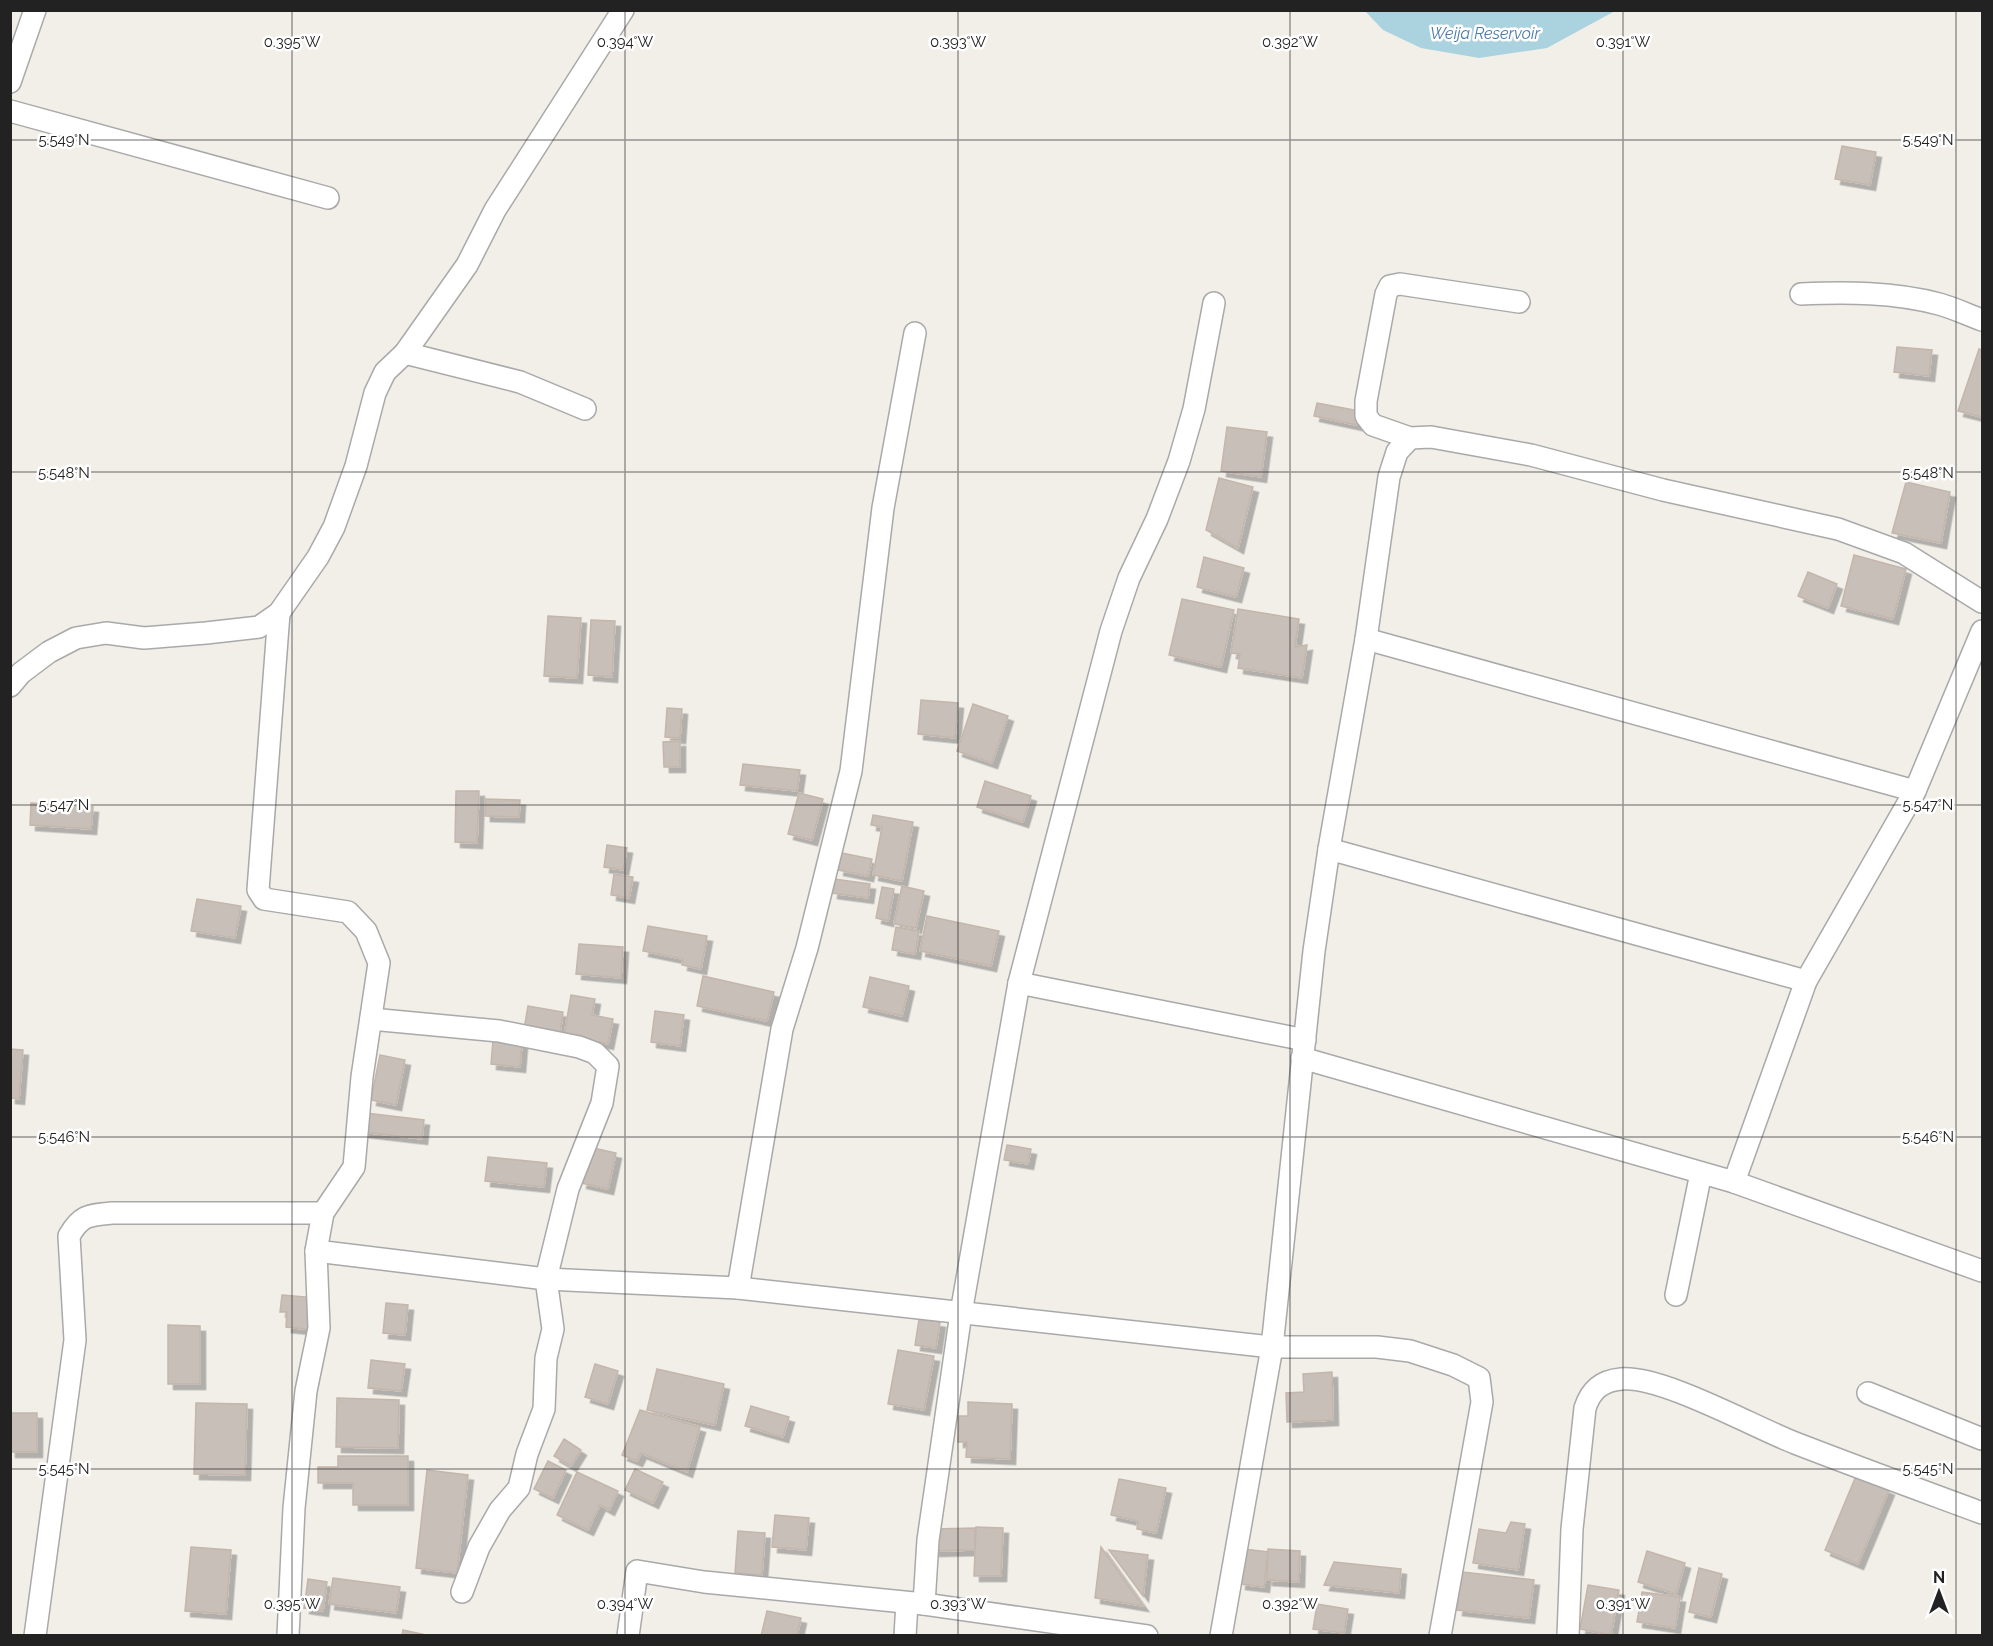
<svg xmlns="http://www.w3.org/2000/svg" width="1993" height="1646" viewBox="0 0 1993 1646" font-family="Raleway,sans-serif">
  <style>
    .water { fill: #aad3df }
    .building { fill: #c7bfb8; stroke: #c4b6ab; stroke-width: 1.5; filter: url(#shadow) }
    .lines { fill: none; stroke-linecap: round; stroke-linejoin: round }
    .street-casing { stroke: #a9a9a9; stroke-width: 24 }
    .street { stroke: #fff; stroke-width: 21 }
    .ticks { fill: none; stroke: #222; stroke-width: 1.5; stroke-opacity: 0.45 }
    .labels { text-anchor: middle; stroke-width: 5; stroke-linejoin: round; paint-order: stroke }
    .water-label { font-size: 16px; font-style: italic; fill: #4a7aab; stroke: #fff }
    .ticks-label { font-size: 15px; text-anchor: middle; fill: #222; stroke: #fff; stroke-width: 5; stroke-linejoin: round; paint-order: stroke }
  </style>
  <defs>
    <filter id="shadow"><feDropShadow dx="5.5" dy="5.5" stdDeviation="0" flood-color="#0004"/></filter>
  </defs>
  <rect width="100%" height="100%" fill="#f2efe9"/>
  <!-- water -->
  <path class="water" d="M1365,11H1615L1547,48L1479,58L1421,48L1383,30Z"/>
  <!-- building -->
  <g class="building">
    <path d="M1842,146L1876,152L1870,185L1835,179Z"/>
    <path d="M1897,347L1932,350L1929,376L1894,372Z"/>
    <path d="M1979,349L1982,350V417L1958,411Z"/>
    <path d="M1317,403L1360,411L1357,425L1314,416Z"/>
    <path d="M1227,427L1267,432L1261,477L1221,471Z"/>
    <path d="M1219,478L1253,487L1238,548L1206,530Z"/>
    <path d="M1906,482L1950,492L1941,543L1892,533Z"/>
    <path d="M1854,555L1906,569L1893,619L1841,606Z"/>
    <path d="M1204,557L1244,568L1236,597L1197,587Z"/>
    <path d="M1808,572L1837,584L1828,608L1798,596Z"/>
    <path d="M1182,599L1234,610L1221,667L1169,655Z"/>
    <path d="M1238,609L1299,619L1295,647L1307,645L1302,678L1238,668L1240,654L1231,653Z"/>
    <path d="M548,616L581,618L577,678L544,676Z"/>
    <path d="M591,620L615,621L612,677L588,675Z"/>
    <path d="M921,700L958,703L955,738L918,734Z"/>
    <path d="M973,704L1008,716L992,763L957,751Z"/>
    <path d="M667,708L682,709L680,738L665,737Z"/>
    <path d="M680,741V767H664L663,742Z"/>
    <path d="M743,764L800,770L797,791L740,785Z"/>
    <path d="M985,781L1031,796L1023,822L977,807Z"/>
    <path d="M456,791H479L477,843L455,842Z"/>
    <path d="M799,793L823,799L812,840L788,834Z"/>
    <path d="M485,799L520,800L519,817L485,816Z"/>
    <path d="M31,803L93,807L91,829L30,825Z"/>
    <path d="M873,815L913,822L902,881L873,875L882,827L871,825Z"/>
    <path d="M607,845L627,848L623,870L604,867Z"/>
    <path d="M842,853L872,859L868,876L838,870Z"/>
    <path d="M614,874L633,877L629,898L611,895Z"/>
    <path d="M834,879L870,884L868,898L832,893Z"/>
    <path d="M902,886L924,891L916,928L894,924Z"/>
    <path d="M882,887L894,889L888,921L876,918Z"/>
    <path d="M197,899L241,906L235,938L191,931Z"/>
    <path d="M927,916L999,931L991,966L920,951Z"/>
    <path d="M648,926L707,936L701,969L682,965L683,959L643,951Z"/>
    <path d="M896,927L919,931L915,954L892,950Z"/>
    <path d="M579,944L623,947L621,978L576,974Z"/>
    <path d="M703,976L774,992L767,1021L697,1006Z"/>
    <path d="M870,977L909,986L902,1016L863,1007Z"/>
    <path d="M571,995L595,999L592,1015L613,1019L608,1044L564,1036Z"/>
    <path d="M528,1006L563,1012L560,1034L524,1029Z"/>
    <path d="M655,1011L684,1015L680,1046L651,1042Z"/>
    <path d="M493,1040L522,1043L520,1067L491,1064Z"/>
    <path d="M10,1049L23,1050L19,1099L10,1098Z"/>
    <path d="M380,1055L405,1060L396,1105L371,1100Z"/>
    <path d="M366,1113L424,1120L422,1139L363,1132Z"/>
    <path d="M1007,1145L1031,1149L1028,1164L1004,1160Z"/>
    <path d="M589,1147L616,1153L608,1189L581,1183Z"/>
    <path d="M488,1157L547,1163L544,1187L485,1181Z"/>
    <path d="M282,1295L316,1298L313,1330L286,1327L287,1312H280Z"/>
    <path d="M386,1303L408,1305L405,1335L383,1333Z"/>
    <path d="M919,1319L940,1322L936,1348L915,1345Z"/>
    <path d="M168,1325L200,1326V1384H168Z"/>
    <path d="M898,1350L934,1356L924,1410L888,1404Z"/>
    <path d="M371,1360L405,1364L401,1391L368,1388Z"/>
    <path d="M595,1364L618,1371L608,1404L585,1397Z"/>
    <path d="M657,1369L724,1384L715,1425L647,1410Z"/>
    <path d="M1332,1372L1333,1420L1287,1422L1286,1393L1304,1392L1303,1374Z"/>
    <path d="M337,1398L399,1400L398,1448L336,1447Z"/>
    <path d="M968,1402L1012,1404L1010,1459L966,1457L967,1442H958L959,1416H968Z"/>
    <path d="M196,1403L247,1404L245,1475L194,1474Z"/>
    <path d="M751,1406L789,1417L783,1437L745,1426Z"/>
    <path d="M640,1410L700,1427L687,1472L641,1453L637,1461L622,1455Z"/>
    <rect x="10" y="1413" width="27" height="39"/>
    <path d="M564,1439L581,1450L571,1466L554,1456Z"/>
    <path d="M338,1456H408V1505H353V1483H318V1467H338Z"/>
    <path d="M548,1461L566,1470L553,1498L534,1489Z"/>
    <path d="M635,1469L663,1482L653,1503L625,1490Z"/>
    <path d="M427,1470L468,1475L457,1573L416,1568Z"/>
    <path d="M577,1472L618,1491L609,1510L600,1505L588,1530L557,1515Z"/>
    <path d="M1856,1476L1889,1490L1858,1564L1825,1550Z"/>
    <path d="M1119,1479L1166,1488L1156,1533L1137,1529L1138,1521L1111,1515Z"/>
    <path d="M775,1515L809,1518L806,1550L772,1547Z"/>
    <path d="M1511,1522L1525,1524L1518,1570L1473,1563L1479,1529L1506,1533Z"/>
    <path d="M976,1527L1003,1528L1001,1576H974Z"/>
    <path d="M975,1528V1550L934,1551L933,1529Z"/>
    <path d="M738,1531L765,1533L762,1575L735,1573Z"/>
    <path d="M191,1547L231,1550L226,1614L185,1611Z"/>
    <path d="M1101,1547L1143,1606L1095,1598Z"/>
    <path d="M1244,1549L1268,1552L1264,1587L1240,1584Z"/>
    <path d="M1268,1549L1300,1551L1299,1582L1267,1580Z"/>
    <path d="M1109,1550L1148,1555L1143,1596Z"/>
    <path d="M1647,1551L1685,1563L1676,1594L1638,1582Z"/>
    <path d="M1334,1562L1401,1569L1399,1593L1324,1585Z"/>
    <path d="M1699,1568L1722,1574L1711,1617L1689,1612Z"/>
    <path d="M1462,1572L1534,1580L1529,1618L1457,1610Z"/>
    <path d="M333,1578L400,1587L396,1613L329,1604Z"/>
    <path d="M308,1579L327,1582L323,1611L304,1608Z"/>
    <path d="M1588,1585L1619,1590L1611,1635L1580,1629Z"/>
    <path d="M1642,1592L1680,1597L1675,1628L1637,1622Z"/>
    <path d="M1317,1604L1348,1609L1344,1633L1313,1629Z"/>
    <path d="M767,1611L801,1618L797,1636H761Z"/>
    <path d="M403,1630L431,1636H402Z"/>
  </g>
  <g class="lines">
    <!-- street casing -->
    <g class="street-casing">
      <g id="street">
        <path d="M10,82L35,10"/>
        <path d="M10,111L328,198"/>
        <path d="M1801,294C1846,292 1894,292 1939,304C1954,308 1968,315 1982,320"/>
        <path d="M1519,302L1400,284L1390,286L1386,294L1366,401V416L1373,425L1410,438L1431,437L1531,455L1663,490L1838,529L1904,553L1982,602"/>
        <path d="M405,353L520,382L585,409"/>
        <path d="M279,613L258,890L264,899L348,912L366,931L379,963L362,1077L354,1167L323,1213L316,1251L319,1328L306,1391L294,1508L288,1636"/>
        <path d="M1366,639L1915,791"/>
        <path d="M10,686L21,673L49,652L76,638L106,633L144,638L206,633L259,627L279,613L318,557L334,527L356,466L375,393L385,372L405,353L467,265L495,210L623,10"/>
        <path d="M1329,849L1806,981"/>
        <path d="M1019,983L1305,1040"/>
        <path d="M371,1019L499,1031L579,1047L595,1053L608,1066L602,1103L568,1189L546,1279L553,1329L546,1358L544,1409L527,1454L519,1488L500,1510L479,1547L462,1592"/>
        <path d="M1302,1058L1734,1182L1982,1271"/>
        <path d="M1734,1182L1806,981L1915,791L1982,631"/>
        <path d="M316,1251L546,1279L738,1288L1272,1347H1377L1410,1351L1453,1365L1479,1378L1482,1402L1440,1636"/>
        <path d="M738,1288L782,1029L807,948L851,771L883,508L915,333"/>
        <path d="M1676,1295L1701,1173"/>
        <path d="M1868,1393L1982,1439"/>
        <path d="M924,1604L928,1540L961,1313L1019,983L1111,631L1129,578L1157,519L1179,461L1194,409L1214,303"/>
        <path d="M35,1636L75,1340L69,1236C81,1215 89,1215 112,1213H323"/>
        <path d="M628,1636L637,1571L704,1582L924,1604L1147,1636"/>
        <path d="M905,1636L907,1603"/>
        <path d="M1221,1636L1272,1347L1314,951L1329,849L1366,639L1389,477L1397,452L1410,438"/>
        <path d="M1568,1636L1572,1529L1585,1408C1591,1390 1601,1381 1621,1379C1661,1375 1754,1427 1795,1443C1857,1467 1920,1490 1982,1513"/>
      </g>
    </g>
    <!-- street -->
    <use href="#street" class="street"/>
  </g>
  <!-- ticks -->
  <path class="ticks" d="M292,10V1636M625,10V1636M958,10V1636M1290,10V1636M1623,10V1636M1956,10V1636M10,140H1982M10,472H1982M10,805H1982M10,1137H1982M10,1469H1982"/>
  <g class="labels">
    <!-- water labels -->
    <g class="water-label">
      <text x="1485" y="39">Weija Reservoir</text>
    </g>
  </g>
  <g class="ticks-label">
    <text x="292" y="47">0.395°W</text>
    <text x="625" y="47">0.394°W</text>
    <text x="958" y="47">0.393°W</text>
    <text x="1290" y="47">0.392°W</text>
    <text x="1623" y="47">0.391°W</text>
    <text x="64" y="145">5.549°N</text>
    <text x="1928" y="145">5.549°N</text>
    <text x="64" y="478">5.548°N</text>
    <text x="1928" y="478">5.548°N</text>
    <text x="64" y="810">5.547°N</text>
    <text x="1928" y="810">5.547°N</text>
    <text x="64" y="1142">5.546°N</text>
    <text x="1928" y="1142">5.546°N</text>
    <text x="64" y="1474">5.545°N</text>
    <text x="1928" y="1474">5.545°N</text>
    <text x="292" y="1609">0.395°W</text>
    <text x="625" y="1609">0.394°W</text>
    <text x="958" y="1609">0.393°W</text>
    <text x="1290" y="1609">0.392°W</text>
    <text x="1623" y="1609">0.391°W</text>
  </g>
  <!-- border -->
  <rect width="1993" height="1646" fill="none" stroke="#222222" stroke-width="24"/>
  <!-- north arrow -->
  <g transform="translate(1939 1592)" stroke="#ffffff" stroke-width="4.5" paint-order="stroke">
  <path d="M0-4.5L10 22L0 15L-10 22Z" fill="#222222"/>
  <text y="-9" font-size="16" font-weight="bold" text-anchor="middle" fill="#222222">N</text>
  </g>
</svg>
